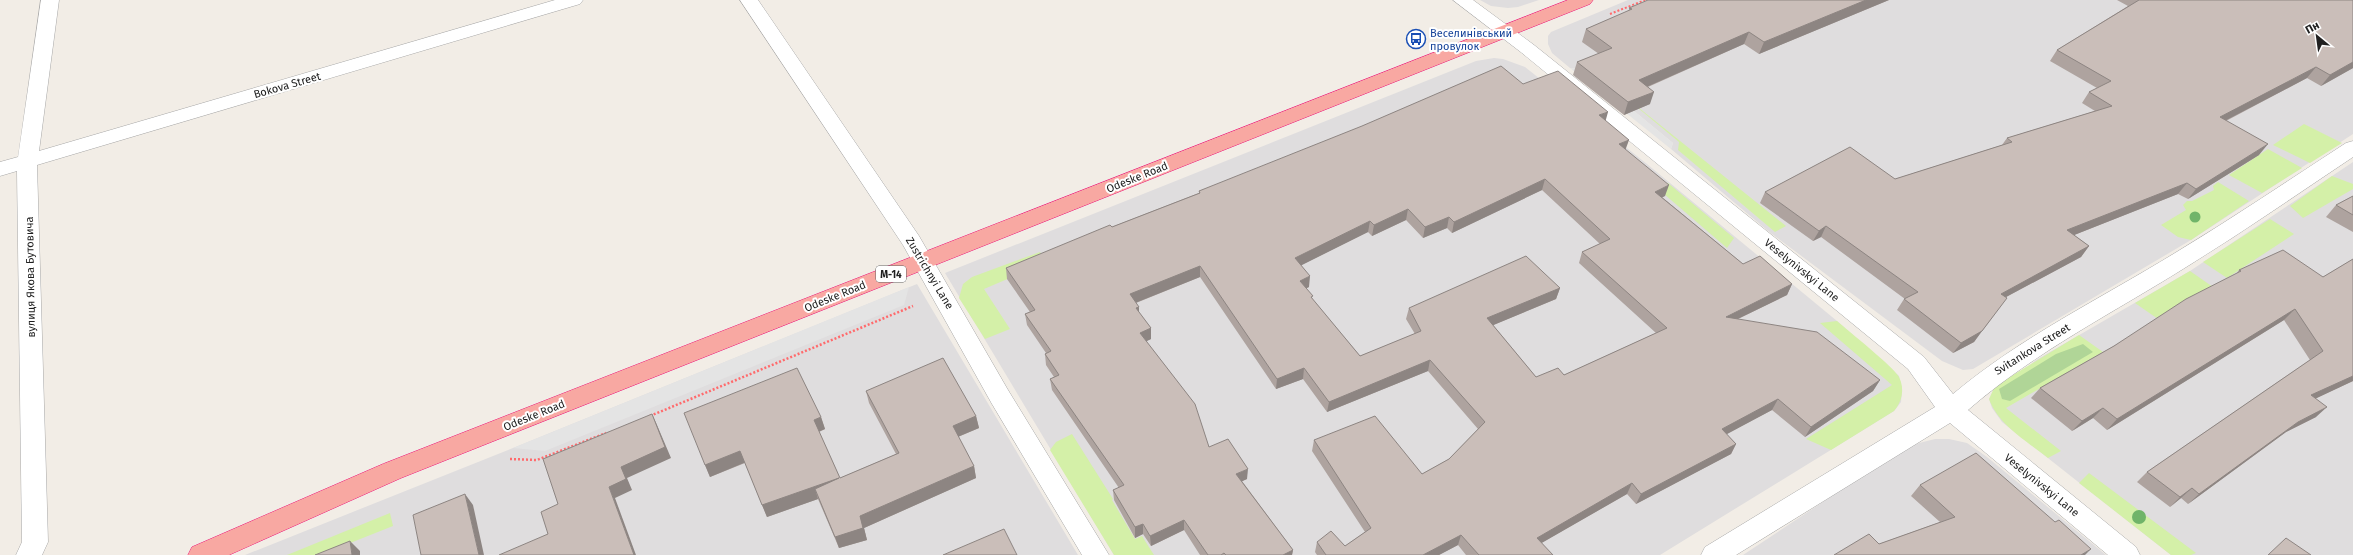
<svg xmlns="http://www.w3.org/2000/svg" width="2353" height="555" viewBox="0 0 2353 555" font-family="'Fira Sans',sans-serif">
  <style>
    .residential { fill: #dfddde }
    .grass { fill: #d4f0a8 }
    .forest { fill: #b0d597 }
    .parking { fill: #e4e4e4 }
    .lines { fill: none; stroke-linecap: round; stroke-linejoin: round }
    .minor-casing { stroke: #a7a7a7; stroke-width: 1 }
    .trunk-casing { stroke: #ec1779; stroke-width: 1 }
    .path-far1 { stroke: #ff6a6c; stroke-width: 2; stroke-dasharray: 2 2; stroke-linecap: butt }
    .path { stroke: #ff6a6c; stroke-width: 2.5; stroke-dasharray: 2 2; stroke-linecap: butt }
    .minor { fill: #fff; fill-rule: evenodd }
    .trunk { fill: #f8a8a2; fill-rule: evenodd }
    .tree { fill: #70b469 }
    .wall { fill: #aea39f; fill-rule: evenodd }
    .shaded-wall { fill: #8d8582 }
    .building { fill: #cabeb9; stroke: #8d8582; fill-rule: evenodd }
    .labels { text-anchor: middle; stroke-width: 4; stroke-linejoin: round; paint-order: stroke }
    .shield { fill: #fff; stroke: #636363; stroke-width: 1 }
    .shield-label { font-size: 10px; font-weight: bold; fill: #202020 }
    .transit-label { font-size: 11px; fill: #164399; stroke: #fff; text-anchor: start }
    .street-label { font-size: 11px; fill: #202020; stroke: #fff }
  </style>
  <rect width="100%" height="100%" fill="#f2ede6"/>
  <!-- residential -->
  <g class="residential">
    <path d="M1480,0H1539L1518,7L1508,8L1491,6Z"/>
    <path d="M1628,0H2353V134L2191,240L1973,369L1963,370L1942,361L1768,231L1671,149L1673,143L1584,70L1570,68L1552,53L1548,44V36L1551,32Z"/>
    <path d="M1494,58L1503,59L1525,67L1647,164L1837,321L1899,376L1902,390L1901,402L1894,411L1660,555H1114L945,273L1476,61Z"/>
    <path d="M2353,162V555H2171L2002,422L1992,408L1989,399L2036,360L2190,271Z"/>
    <path d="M917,284L1078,555H245L513,448Z"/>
    <path d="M1935,439H1949L1967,443L1987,457L2106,555H1743L1898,452L1919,443Z"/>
  </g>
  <!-- grass -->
  <g class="grass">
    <path d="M1603,79L1786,226L1775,232L1678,150L1679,142Z"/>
    <path d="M2304,124L2342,143L2310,163L2273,145Z"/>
    <path d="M2268,149L2302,168L2262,193L2229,175Z"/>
    <path d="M2332,176L2353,184V189L2303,218L2290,206Z"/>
    <path d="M2218,182L2249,201L2191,240L2178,237L2161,225L2186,210L2183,205L2187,201H2192L2214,190L2213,186Z"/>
    <path d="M1668,183L1734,238L1727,248L1657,188Z"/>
    <path d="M2270,219L2294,234L2227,278L2203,262Z"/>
    <path d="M1040,252L1047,262L984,289L1010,329L985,339L959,298L963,284L972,277Z"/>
    <path d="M2190,271L2213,287L2158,319L2135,303Z"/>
    <path d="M1837,321C1847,330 1895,368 1899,377C1905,389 1902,402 1894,411L1831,450L1806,439L1892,385L1820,323Z"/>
    <path d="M2079,335L2103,352L2006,408L2061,451L2048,458C2027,441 1999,426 1989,399L1995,386Z"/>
    <path d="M1072,434L1113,499L1112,500L1135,539L1142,536L1154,555H1114L1050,450L1056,442Z"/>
    <path d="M2089,473L2196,553L2191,555H2171L2079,483Z"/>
    <path d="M390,513L393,526L320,555H287Z"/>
  </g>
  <!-- forest -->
  <path class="forest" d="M2083,344L2093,352L2010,401L2002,399L1999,389L2056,354Z"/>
  <!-- parking -->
  <g class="parking">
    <path d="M1570,68L1584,70L1673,143L1671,149Z"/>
    <path d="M909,287L904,305L545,451L513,448Z"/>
  </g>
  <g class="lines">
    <!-- minor casing -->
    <g class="minor-casing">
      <g id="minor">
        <path d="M41,0H59L39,151L555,0H583L580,4L37,165L48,542L42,555H16L22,542L17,171L0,176V162L18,157Z"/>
        <path d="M740,0H758L919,236L1008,390L1109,555H1082L992,404L903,245Z"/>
        <path d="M1453,0H1473L1534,45L1924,357L1953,394C2021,337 2100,299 2175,253C2233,218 2289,180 2346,143L2353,141V157C2299,193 2246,230 2191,264C2115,312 2036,351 1968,410L2136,547L2140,555H2108L1950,423L1736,555H1701L1705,547L1935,407L1908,369L1522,53Z"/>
      </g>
    </g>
    <!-- trunk casing -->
    <g class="trunk-casing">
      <path id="trunk" d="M1568,0H1593L1590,4L401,478L229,555H188L192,547L383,464Z"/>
    </g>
    <!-- path-far1 -->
    <path class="path-far1" d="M1610,14L1645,0"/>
    <!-- path -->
    <g class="path">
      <path d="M650,416L913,306"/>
      <path d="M510,459L537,460L606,433"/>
    </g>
    <!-- minor -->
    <use href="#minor" class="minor"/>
    <!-- trunk -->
    <use href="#trunk" class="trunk"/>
  </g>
  <!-- trees -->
  <g class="tree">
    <circle cx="2195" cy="217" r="5.5"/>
    <circle cx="2139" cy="517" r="7"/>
  </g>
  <!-- wall -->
  <g class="wall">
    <path d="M1889,0L1759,54L1744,44L1648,87L1650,104L1624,115L1573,75L1577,62L1599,54L1582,42L1586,29L1629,11V8Z"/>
    <path d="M2117,0H2353V68L2321,86L2307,78L2226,121L2259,155L2188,199L2178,194L2074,235L2089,246L2081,257L2006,297L1974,342L1953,353L1897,310L1904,299H1905L1821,237L1813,241L1760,203L1765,192L1895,179L2002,145L2007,138L2095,111L2082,103L2089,92L2097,88L2050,61L2057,50L2128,6Z"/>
    <path d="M1523,84L1605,121L1625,150L1665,196L1662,197L1743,264L1792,284L1787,295L1738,319L1880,380L1873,391L1805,437L1772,410L1726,434L1736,444L1731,454L1636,504L1627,494L1541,543L1553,555H1466L1458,545L1439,555H1317L1315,552L1317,542L1345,546L1365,532L1312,451L1314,440L1422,474L1449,459L1478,429L1428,371L1327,412L1303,379L1276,389L1200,277L1136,303L1139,313L1151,328V339L1146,341L1209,447L1247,479L1242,481L1293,550L1292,555H1200L1184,530L1151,546L1143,534L1135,538L1114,500L1113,490L1119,488L1052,390L1050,379L1054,377L1046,365L1045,354L1046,353L1027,325L1025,314L1030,312L1007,279L1006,268L1199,193V191ZM1542,190L1600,244L1582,252L1579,263L1656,333L1564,375L1536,377L1493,325L1556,299L1560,288L1409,308L1406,319L1415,334L1360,356L1313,300L1306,288L1309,287L1301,265L1368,232L1372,236L1406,220L1423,238L1447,228L1452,233Z"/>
    <path d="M2353,196V232L2326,217L2336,205Z"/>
    <path d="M2353,259V381L2316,398V417L2286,432L2188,504L2181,498L2170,507L2137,482L2147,472L2310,360L2284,320L2107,430L2093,418L2072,431L2031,398L2040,388L2114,346L2236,274L2239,270L2323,277Z"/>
    <path d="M866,391L976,416L979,428L958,437L974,466L976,478L864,528L867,540L839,548L818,499L767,517L745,463L710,477L705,465L821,417L825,429L819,432L840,478L896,454L869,403Z"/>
    <path d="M1920,485L2085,555L1879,544L1940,522L1911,496Z"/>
  </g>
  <!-- shaded-wall -->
  <g class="shaded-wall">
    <path d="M1866,0H1889L1759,54L1764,42Z"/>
    <path d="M1749,32L1744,44L1635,92L1639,80Z"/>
    <path d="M2353,62V68L2321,86L2330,75Z"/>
    <path d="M2316,67L2307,78L2211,128L2220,117Z"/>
    <path d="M1654,92L1650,104L1624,115L1628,102Z"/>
    <path d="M1608,112L1605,123L1599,115Z"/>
    <path d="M1629,140L1625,151L1619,144Z"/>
    <path d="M2268,144L2259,155L2188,199L2196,189Z"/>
    <path d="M1545,179L1542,190L1452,233L1454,222Z"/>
    <path d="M2187,183L2178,194L2059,241L2067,230Z"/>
    <path d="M1669,185L1665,196L1651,203L1655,192Z"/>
    <path d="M1408,209L1406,220L1372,236L1374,225Z"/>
    <path d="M1449,217L1447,228L1423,238L1425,227Z"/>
    <path d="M1370,221L1368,232L1294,269L1295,258Z"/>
    <path d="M1826,226L1821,237L1813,241L1819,231Z"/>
    <path d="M2089,246L2081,257L1993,304L2001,294Z"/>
    <path d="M1200,266V277L1130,305V294Z"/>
    <path d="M1310,276L1309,287L1299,292L1300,281Z"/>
    <path d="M1792,284L1787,295L1721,327L1726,317Z"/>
    <path d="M1560,288L1556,299L1484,329L1487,318Z"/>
    <path d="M1139,307V318L1136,308Z"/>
    <path d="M1999,308L1974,342L1953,353L1961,343Z"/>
    <path d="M2295,309L2284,320L2107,430L2117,419Z"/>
    <path d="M1151,328V339L1141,344L1140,333Z"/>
    <path d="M1430,360L1428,371L1327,412L1329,402Z"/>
    <path d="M1304,368L1303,379L1276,389L1277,379Z"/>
    <path d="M2353,376V381L2300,406L2311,395Z"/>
    <path d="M1880,380L1873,391L1805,437L1811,427Z"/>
    <path d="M1778,399L1772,410L1716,440L1722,429Z"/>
    <path d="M2327,407L2316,417L2286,432L2188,504L2199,494L2298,422Z"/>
    <path d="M2103,408L2093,418L2072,431L2082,421Z"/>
    <path d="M652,414L657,425L671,458L627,478L632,490L615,498L636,555H634L609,487Z"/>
    <path d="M976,416L979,428L955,438L953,426Z"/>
    <path d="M821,417L825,429L818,432L814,420Z"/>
    <path d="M1736,444L1731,454L1636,504L1641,494Z"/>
    <path d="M740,451L746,462L710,477L705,465Z"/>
    <path d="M974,466L976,478L864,528L867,540L839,548L835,537L860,516Z"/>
    <path d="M1248,469L1247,479L1236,484V474Z"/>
    <path d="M839,478L815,489L818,499L767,517L762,505Z"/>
    <path d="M1632,483L1627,494L1533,548L1537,538Z"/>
    <path d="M2192,488L2181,498L2170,507L2180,497Z"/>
    <path d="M465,494L473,505L484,555H479Z"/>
    <path d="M1184,520V530L1151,546L1150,536Z"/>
    <path d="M1143,524V534L1135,538V527Z"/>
    <path d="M1461,535L1458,545L1439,555H1423Z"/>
    <path d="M350,541L360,551V555H352Z"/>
    <path d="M2091,549L2085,555H2081Z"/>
    <path d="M1293,550L1292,555H1283Z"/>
  </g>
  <!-- building -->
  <g class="building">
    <path d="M1648,0H1866L1764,42L1749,32L1639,80L1654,92L1628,102L1577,62L1612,48L1586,29L1632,9L1629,8Z"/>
    <path d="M2139,0H2353V62L2330,75L2316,67L2220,117L2268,144L2196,189L2187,183L2067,230L2089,246L2001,294L2007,298L1982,331L1961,343L1904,299L1918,292L1826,226L1819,231L1765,192L1850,147L1895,179L2012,142L2007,138L2112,106L2089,92L2111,81L2057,50Z"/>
    <path d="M1501,66L1523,84L1558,71L1608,112L1599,115L1629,140L1619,144L1669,185L1655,192L1743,264L1760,256L1792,284L1726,317L1817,332L1880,380L1811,427L1778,399L1722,429L1736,444L1641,494L1632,483L1537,538L1553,555H1479L1461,535L1423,555H1326L1317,542L1331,531L1345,546L1371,528L1314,440L1375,416L1422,474L1449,459L1485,422L1430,360L1329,402L1304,368L1277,379L1200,266L1130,294L1139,307L1136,308L1151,328L1140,333L1195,404L1209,447L1228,439L1248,469L1236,474L1293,550L1283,555H1226L1224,553L1221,555H1208L1184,520L1150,536L1143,524L1135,527L1113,490L1124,485L1050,379L1059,375L1045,354L1051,351L1025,314L1035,310L1006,268L1110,225L1112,227L1200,193L1199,191L1362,126ZM1545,179L1610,239L1582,252L1667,328L1564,375L1558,368L1536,377L1487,318L1560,288L1526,256L1409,308L1421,331L1360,356L1311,297L1313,296L1300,281L1310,276L1295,258L1370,221L1374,225L1408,209L1425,227L1449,217L1454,222Z"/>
    <path d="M2353,196V215L2336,205Z"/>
    <path d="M2283,250L2323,277L2353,259V376L2311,395L2327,407L2298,422L2199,494L2192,488L2180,497L2147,472L2323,351L2295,309L2117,419L2103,408L2082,421L2040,388L2114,346L2186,299L2241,271L2239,270Z"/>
    <path d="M943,358L976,416L953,426L974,466L860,516L863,528L835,537L815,489L839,478L762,505L740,451L705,465L684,413L797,368L821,417L814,420L840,478L899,453L866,391Z"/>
    <path d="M652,414L665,447L621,467L626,479L609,487L634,555H499L548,534L541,512L558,504L543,459Z"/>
    <path d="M1976,453L2055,522L2059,520L2091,549L2081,555H1834L1869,534L1879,544L1955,517L1920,485Z"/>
    <path d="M465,494L479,555H421L413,515Z"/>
    <path d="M1004,529L1017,555H943Z"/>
    <path d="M2286,538L2311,555H2268Z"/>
    <path d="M350,541L352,555H315Z"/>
  </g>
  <!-- icons -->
  <defs>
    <g id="bus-ring" transform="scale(1)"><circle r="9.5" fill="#fff" stroke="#1a4fb4" stroke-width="1.5"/><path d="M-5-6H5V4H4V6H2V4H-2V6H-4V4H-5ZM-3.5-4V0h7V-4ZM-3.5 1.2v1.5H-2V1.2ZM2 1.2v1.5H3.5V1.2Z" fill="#1a4fb4"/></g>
  </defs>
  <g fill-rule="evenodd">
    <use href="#bus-ring" x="1416" y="39"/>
  </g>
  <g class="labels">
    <!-- shield labels -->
    <rect class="shield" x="876" y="266" width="30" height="16" rx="3"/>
    <g class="shield-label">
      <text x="891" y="278">М-14</text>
    </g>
    <!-- transit labels -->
    <g class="transit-label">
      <text x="1430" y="37">Веселинівський<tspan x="1430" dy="13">провулок</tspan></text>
    </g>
    <!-- street labels -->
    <g class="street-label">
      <text transform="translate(287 85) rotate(-16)" y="4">Bokova Street</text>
      <text transform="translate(1137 177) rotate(-22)" y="4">Odeske Road</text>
      <text transform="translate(1802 270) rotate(39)" y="4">Veselynivskyi Lane</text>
      <text transform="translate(930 273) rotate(59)" y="4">Zustrichnyi Lane</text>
      <text transform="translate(30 277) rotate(-91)" y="4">вулиця Якова Бутовича</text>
      <text transform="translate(835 296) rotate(-22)" y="4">Odeske Road</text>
      <text transform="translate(2032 349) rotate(-32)" y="4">Svitankova Street</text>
      <text transform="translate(534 415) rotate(-22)" y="4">Odeske Road</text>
      <text transform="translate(2042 485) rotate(39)" y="4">Veselynivskyi Lane</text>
    </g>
  </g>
  <!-- north arrow -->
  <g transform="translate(2317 36) rotate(331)" stroke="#ffffff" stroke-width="3" paint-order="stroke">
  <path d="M0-3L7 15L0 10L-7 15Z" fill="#202020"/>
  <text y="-6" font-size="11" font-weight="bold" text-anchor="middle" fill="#202020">Пн</text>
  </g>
</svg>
